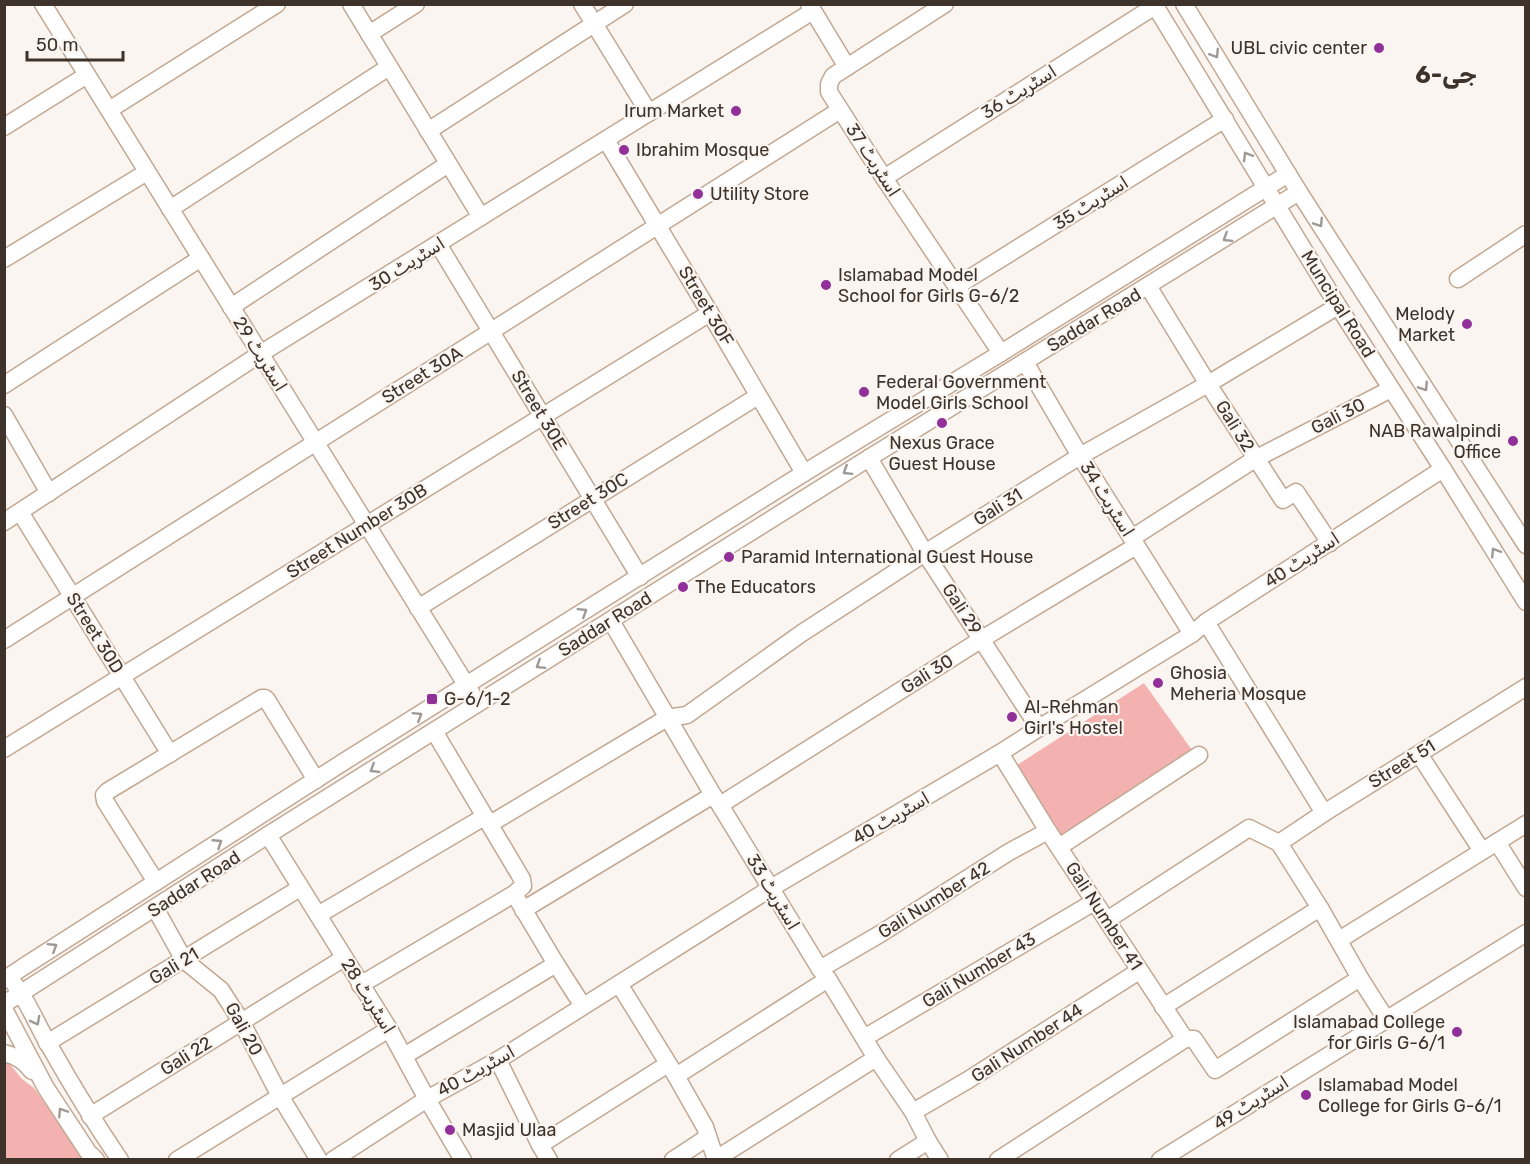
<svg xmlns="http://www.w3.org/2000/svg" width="1530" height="1164" viewBox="0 0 1530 1164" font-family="Rubik,'Noto Sans Arabic',sans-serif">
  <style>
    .green { fill: #f3b2af }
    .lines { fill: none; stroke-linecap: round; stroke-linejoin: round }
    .minor-casing { stroke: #c2a893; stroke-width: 19 }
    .minor { stroke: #fff; stroke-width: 16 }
    .oneway { stroke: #9e9995 }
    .poi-dot { fill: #913098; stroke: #fbf5f1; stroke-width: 2 }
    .labels { text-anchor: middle; stroke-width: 4.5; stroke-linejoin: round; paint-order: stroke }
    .poi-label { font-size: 18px; fill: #3e332b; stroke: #fbf5f1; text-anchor: start }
    .street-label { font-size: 18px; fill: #3e332b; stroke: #fbf5f1 }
    .district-label { font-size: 24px; font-weight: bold; fill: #3e332b; stroke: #fbf5f1 }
  </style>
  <rect width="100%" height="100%" fill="#fbf5f1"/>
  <!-- green -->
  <g class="green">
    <path d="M1144,683L1194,753L1059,842L1014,767Z"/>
    <path d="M4,1057L22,1079L34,1088L84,1159H5Z"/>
  </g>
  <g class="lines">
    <!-- minor casing -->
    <g class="minor-casing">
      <g id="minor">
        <path d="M43,4L472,694"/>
        <path d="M351,4L481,217"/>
        <path d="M582,4L649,113"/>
        <path d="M809,4L847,67"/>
        <path d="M945,4L833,76L829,84V92L884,178L1001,353"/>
        <path d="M1154,4L1338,306L1443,469L1526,602"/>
        <path d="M1184,4L1299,192L1526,545"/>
        <path d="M369,34L416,4"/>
        <path d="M109,110L277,4"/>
        <path d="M4,127L87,75"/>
        <path d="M428,131L625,4"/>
        <path d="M606,140L710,313L804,473"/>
        <path d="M884,178L1155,6"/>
        <path d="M170,209L389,67"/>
        <path d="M438,244L640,577"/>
        <path d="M4,259L147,172"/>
        <path d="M1458,279L1526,234"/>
        <path d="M957,286L1225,119"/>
        <path d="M1148,286L1208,384L1283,500L1296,492L1330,543"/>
        <path d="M231,307L448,164"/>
        <path d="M1025,362L1080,456L1192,634"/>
        <path d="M4,385L201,258"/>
        <path d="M4,415L49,493"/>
        <path d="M869,458L925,553L1039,728"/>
        <path d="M20,512L170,754"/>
        <path d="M4,522L260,354L813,11"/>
        <path d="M1132,538L1255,459L1391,389"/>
        <path d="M418,608L758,396"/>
        <path d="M611,621L713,795L720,805L820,969L828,979L876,1058L913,1112L928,1141L940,1160"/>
        <path d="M1206,622L1324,813"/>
        <path d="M4,640L840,110"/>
        <path d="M4,749L710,313"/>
        <path d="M1000,753L1048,831L1185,1039H1194L1215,1070L1360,978"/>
        <path d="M1419,754L1482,851"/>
        <path d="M720,805L982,639L1136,546"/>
        <path d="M490,824L667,718L687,715L802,633L925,553L1080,456L1208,384L1338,306"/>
        <path d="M268,835L389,1029L427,1099L463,1160"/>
        <path d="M1497,842L1526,888"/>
        <path d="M1279,843L1324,813L1526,687"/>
        <path d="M1279,843L1320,908L1360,978L1386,1019"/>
        <path d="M1059,847L1199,755"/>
        <path d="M156,882L105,801L104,795L108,791L262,698H265L267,700L316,780"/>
        <path d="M519,902L556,964L583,1006"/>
        <path d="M155,908L184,960L221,990L241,1021L280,1096L319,1160"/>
        <path d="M523,910L713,795"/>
        <path d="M318,915L484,817"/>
        <path d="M1107,920L1249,828L1279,843"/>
        <path d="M1339,940L1526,824"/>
        <path d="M820,969L880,934L1009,852L1048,831"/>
        <path d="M4,980L23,967L345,761L804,473L1001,353L1288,174"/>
        <path d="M619,984L676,1076L705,1127L716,1160"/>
        <path d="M15,985C29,1003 37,1025 49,1045C71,1084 94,1122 120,1160"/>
        <path d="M360,985L514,894L523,886L522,879L434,731"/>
        <path d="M4,1004L268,835L869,458L1299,192"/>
        <path d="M1163,1007L1320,908"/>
        <path d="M4,1009L46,1088L88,1152L96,1160"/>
        <path d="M864,1038L1094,902"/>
        <path d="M47,1043L300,888"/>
        <path d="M4,1053C17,1056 24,1061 32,1071"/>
        <path d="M404,1056L556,964"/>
        <path d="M498,1060L540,1145L549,1160"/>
        <path d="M676,1076L828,979"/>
        <path d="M913,1112L968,1080L1139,971"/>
        <path d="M90,1116L344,958"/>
        <path d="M540,1145L668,1064"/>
        <path d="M716,1159L876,1058"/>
        <path d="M177,1160L389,1029"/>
        <path d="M333,1160L427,1099L498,1060L771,888L1000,753L1039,728L1192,634L1206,622L1443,469"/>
        <path d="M673,1160L708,1137"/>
        <path d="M898,1160L928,1141"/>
        <path d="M998,1160L1185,1039"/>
        <path d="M1160,1160L1526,933"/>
      </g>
    </g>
    <!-- minor -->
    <use href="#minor" class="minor"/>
  </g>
  <!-- one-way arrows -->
  <defs><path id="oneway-chevron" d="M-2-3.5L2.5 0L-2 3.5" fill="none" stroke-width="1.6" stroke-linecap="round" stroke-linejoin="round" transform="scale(1.5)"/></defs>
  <g class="oneway">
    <use href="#oneway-chevron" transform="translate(1215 54) rotate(58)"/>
    <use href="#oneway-chevron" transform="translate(1247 156) rotate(-121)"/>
    <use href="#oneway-chevron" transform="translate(1319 223) rotate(57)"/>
    <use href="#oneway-chevron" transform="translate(1227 238) rotate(148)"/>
    <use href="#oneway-chevron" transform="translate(1424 387) rotate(57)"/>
    <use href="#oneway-chevron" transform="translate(847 471) rotate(148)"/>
    <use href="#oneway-chevron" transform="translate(1495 552) rotate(-122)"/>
    <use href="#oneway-chevron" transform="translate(583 612) rotate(-32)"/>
    <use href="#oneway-chevron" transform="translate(540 665) rotate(148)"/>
    <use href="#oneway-chevron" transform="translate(418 716) rotate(-32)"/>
    <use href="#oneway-chevron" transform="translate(374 769) rotate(148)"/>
    <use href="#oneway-chevron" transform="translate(218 843) rotate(-33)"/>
    <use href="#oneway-chevron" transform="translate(53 947) rotate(-32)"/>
    <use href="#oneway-chevron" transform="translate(36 1021) rotate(62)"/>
    <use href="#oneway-chevron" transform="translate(62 1112) rotate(-123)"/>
  </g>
  <!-- markers -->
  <g class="poi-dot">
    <circle cx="1379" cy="48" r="6"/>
    <circle cx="736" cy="111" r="6"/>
    <circle cx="624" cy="150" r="6"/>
    <circle cx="698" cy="194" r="6"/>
    <circle cx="826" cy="285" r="6"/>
    <circle cx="1467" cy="324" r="6"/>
    <circle cx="864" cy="392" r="6"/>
    <circle cx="942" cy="423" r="6"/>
    <circle cx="1513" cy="441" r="6"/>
    <circle cx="729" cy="557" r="6"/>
    <circle cx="683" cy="587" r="6"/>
    <circle cx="1158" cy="683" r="6"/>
    <rect x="426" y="693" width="12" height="12" rx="3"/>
    <circle cx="1012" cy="717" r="6"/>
    <circle cx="1457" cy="1032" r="6"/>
    <circle cx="1306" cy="1095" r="6"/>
    <circle cx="450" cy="1130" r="6"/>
  </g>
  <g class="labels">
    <!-- poi labels -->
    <g class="poi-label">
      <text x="1367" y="54" text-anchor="end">UBL civic center</text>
      <text x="724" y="117" text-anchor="end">Irum Market</text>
      <text x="636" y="156">Ibrahim Mosque</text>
      <text x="710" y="200">Utility Store</text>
      <text x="838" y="281">Islamabad Model<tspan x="838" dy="21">School for Girls G-6/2</tspan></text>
      <text x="1455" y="320" text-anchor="end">Melody<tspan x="1455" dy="21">Market</tspan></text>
      <text x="876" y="388">Federal Government<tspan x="876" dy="21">Model Girls School</tspan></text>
      <text x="1501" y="437" text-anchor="end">NAB Rawalpindi<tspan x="1501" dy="21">Office</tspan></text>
      <text x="942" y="449" text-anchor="middle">Nexus Grace<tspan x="942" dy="21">Guest House</tspan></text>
      <text x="741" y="563">Paramid International Guest House</text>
      <text x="695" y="593">The Educators</text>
      <text x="1170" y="679">Ghosia<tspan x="1170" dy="21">Meheria Mosque</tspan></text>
      <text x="444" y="705">G-6/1-2</text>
      <text x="1024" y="713">Al-Rehman<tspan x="1024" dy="21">Girl's Hostel</tspan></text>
      <text x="1445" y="1028" text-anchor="end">Islamabad College<tspan x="1445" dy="21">for Girls G-6/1</tspan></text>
      <text x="1318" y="1091">Islamabad Model<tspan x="1318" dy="21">College for Girls G-6/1</tspan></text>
      <text x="462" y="1136">Masjid Ulaa</text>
    </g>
    <!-- street labels -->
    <g class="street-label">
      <text transform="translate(1019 92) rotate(-32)" y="6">اسٹریٹ 36</text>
      <text transform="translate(873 160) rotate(57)" y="6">اسٹریٹ 37</text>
      <text transform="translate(1091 203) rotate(-32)" y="6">اسٹریٹ 35</text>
      <text transform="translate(407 264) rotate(-32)" y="6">اسٹریٹ 30</text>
      <text transform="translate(1338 304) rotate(58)" y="6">Muncipal Road</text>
      <text transform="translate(706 306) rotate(59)" y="6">Street 30F</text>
      <text transform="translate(1094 320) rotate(-31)" y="6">Saddar Road</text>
      <text transform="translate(260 354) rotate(58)" y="6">اسٹریٹ 29</text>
      <text transform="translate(422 375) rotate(-32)" y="6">Street 30A</text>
      <text transform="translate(539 410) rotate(59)" y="6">Street 30E</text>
      <text transform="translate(1338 416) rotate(-27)" y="6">Gali 30</text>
      <text transform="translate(1235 426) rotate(58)" y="6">Gali 32</text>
      <text transform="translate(1107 499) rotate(58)" y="6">اسٹریٹ 34</text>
      <text transform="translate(588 501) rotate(-32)" y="6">Street 30C</text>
      <text transform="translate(998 507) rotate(-32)" y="6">Gali 31</text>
      <text transform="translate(357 531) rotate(-32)" y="6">Street Number 30B</text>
      <text transform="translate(1302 560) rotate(-33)" y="6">اسٹریٹ 40</text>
      <text transform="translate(962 609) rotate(57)" y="6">Gali 29</text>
      <text transform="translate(605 624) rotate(-32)" y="6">Saddar Road</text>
      <text transform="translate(95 633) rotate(58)" y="6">Street 30D</text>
      <text transform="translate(927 674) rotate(-32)" y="6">Gali 30</text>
      <text transform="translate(1402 764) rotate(-32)" y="6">Street 51</text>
      <text transform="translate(891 818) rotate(-30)" y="6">اسٹریٹ 40</text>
      <text transform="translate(194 884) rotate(-33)" y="6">Saddar Road</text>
      <text transform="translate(773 892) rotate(59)" y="6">اسٹریٹ 33</text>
      <text transform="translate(934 900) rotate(-32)" y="6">Gali Number 42</text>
      <text transform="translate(1104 916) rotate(57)" y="6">Gali Number 41</text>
      <text transform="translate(174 966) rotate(-31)" y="6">Gali 21</text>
      <text transform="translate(979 970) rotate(-31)" y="6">Gali Number 43</text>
      <text transform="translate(368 996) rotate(58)" y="6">اسٹریٹ 28</text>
      <text transform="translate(244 1029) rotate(61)" y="6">Gali 20</text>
      <text transform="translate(1027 1043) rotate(-33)" y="6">Gali Number 44</text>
      <text transform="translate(186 1056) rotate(-32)" y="6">Gali 22</text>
      <text transform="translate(476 1071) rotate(-29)" y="6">اسٹریٹ 40</text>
      <text transform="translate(1251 1103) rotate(-32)" y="6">اسٹریٹ 49</text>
    </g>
    <!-- district labels -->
    <g class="district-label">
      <text x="1446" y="83">جی-6</text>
    </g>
  </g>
  <!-- border -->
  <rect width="1530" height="1164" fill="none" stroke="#3e332b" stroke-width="12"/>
  <!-- scale -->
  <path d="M27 51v9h96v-9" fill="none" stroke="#3e332b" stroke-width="3"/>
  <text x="36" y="51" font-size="18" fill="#3e332b" stroke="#fbf5f1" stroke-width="4.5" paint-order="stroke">50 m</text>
</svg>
